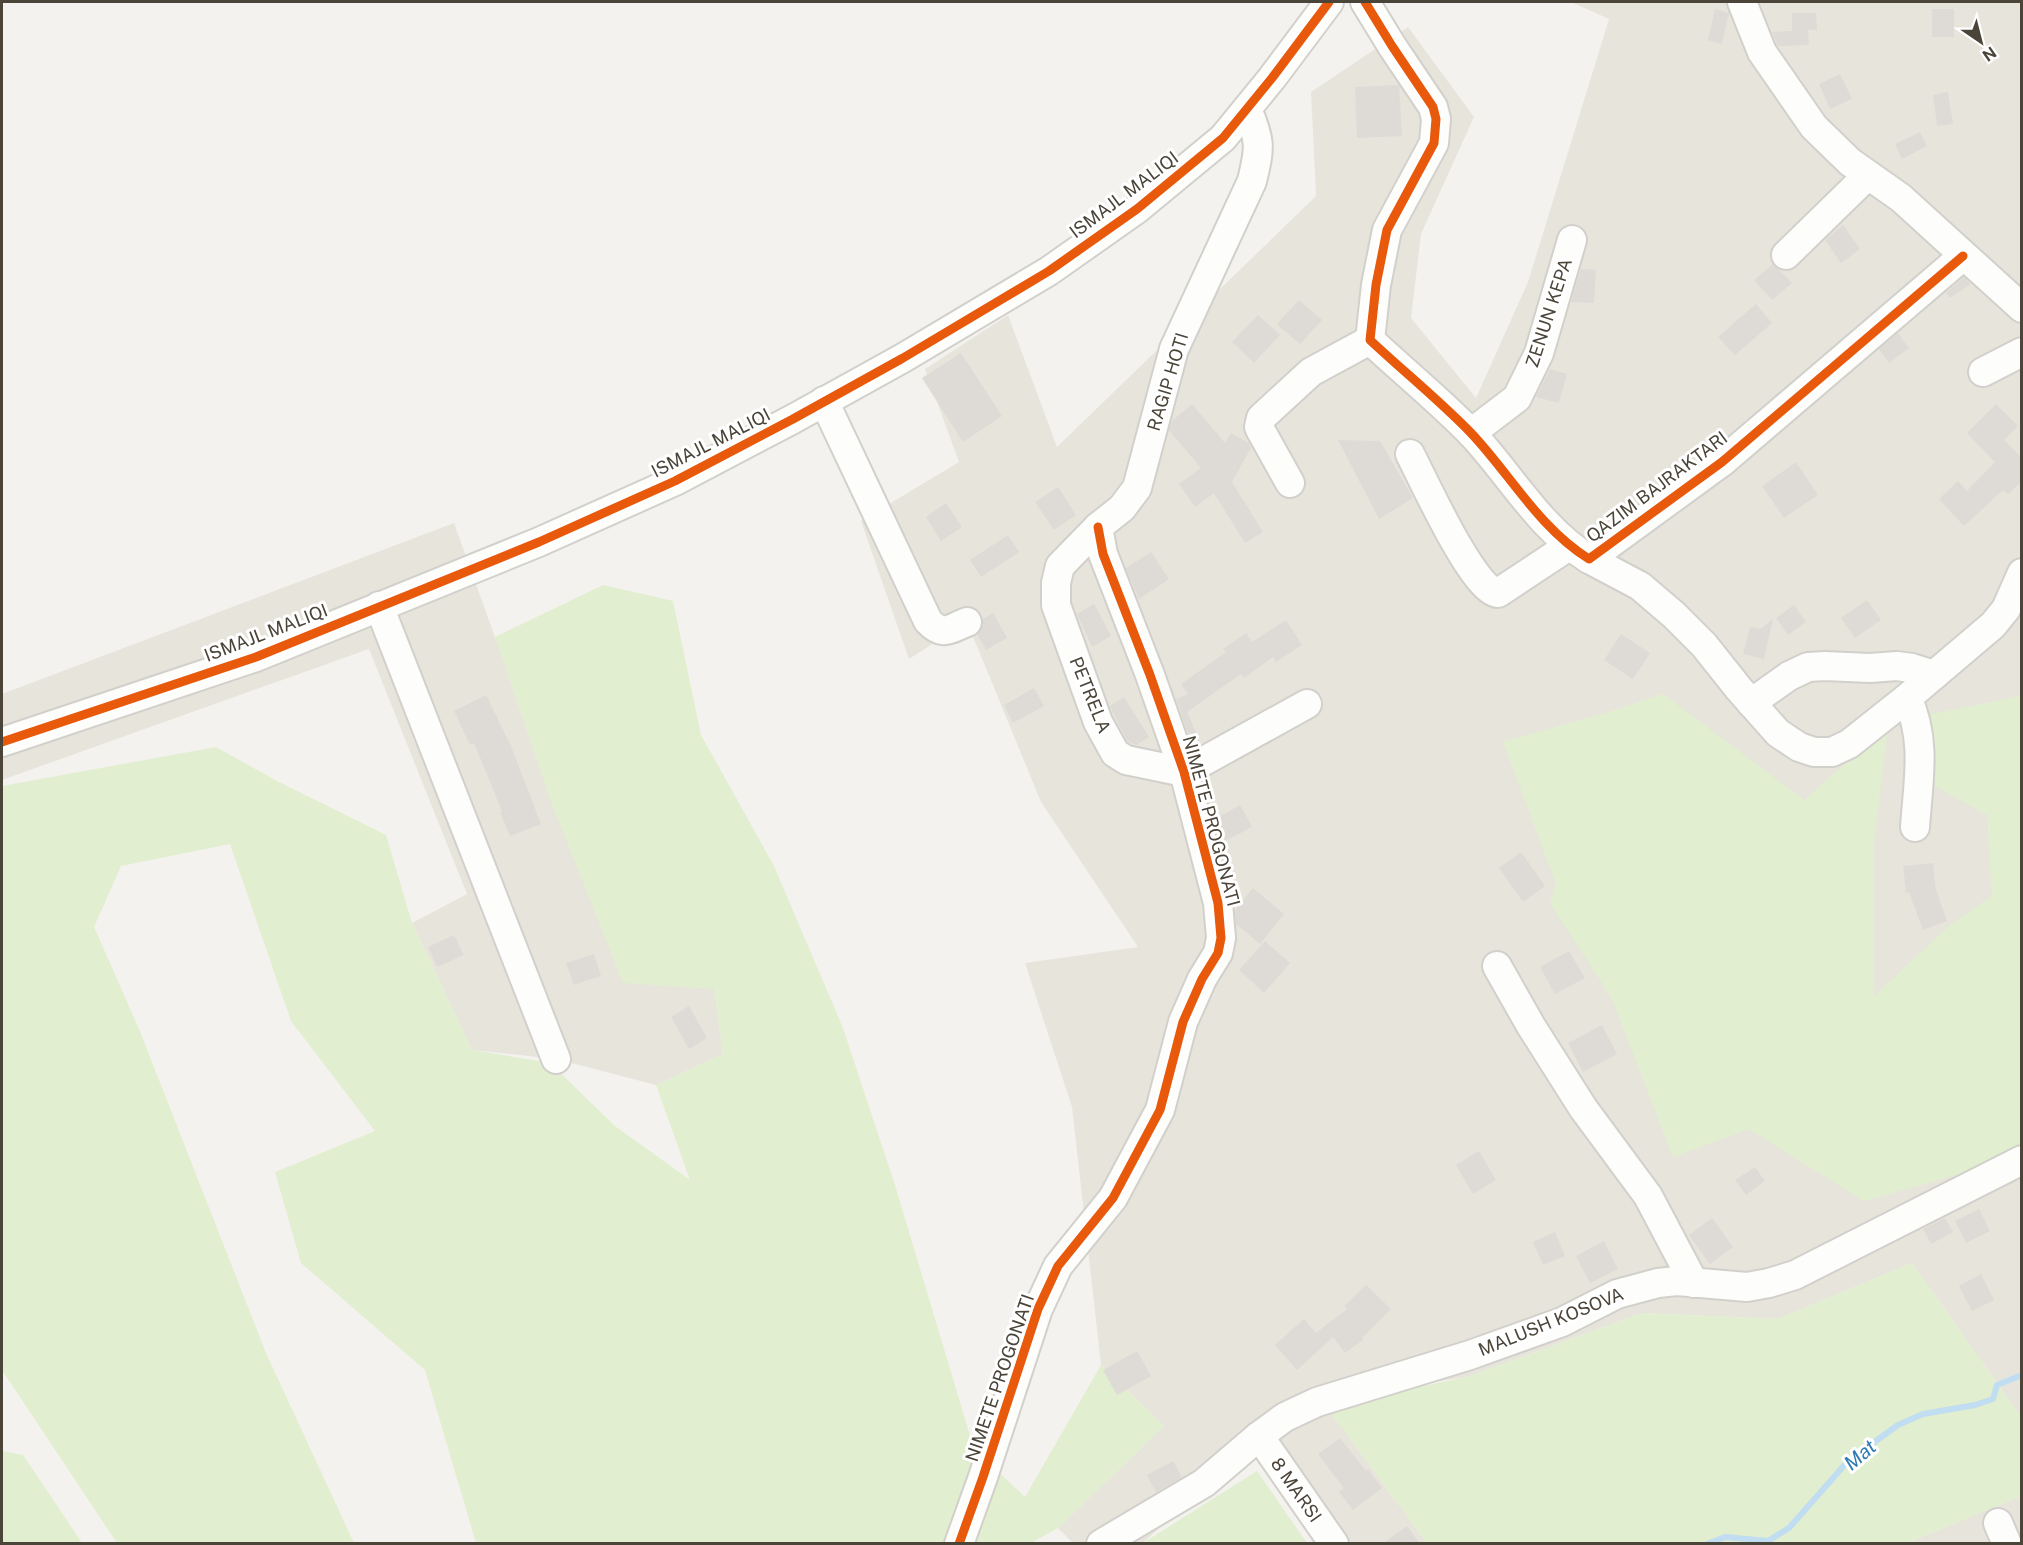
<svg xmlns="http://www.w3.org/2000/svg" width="2023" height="1545" viewBox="0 0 2023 1545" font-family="'Public Sans',sans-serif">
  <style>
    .residential { fill: #e7e4dc }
    .green { fill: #e1eecf }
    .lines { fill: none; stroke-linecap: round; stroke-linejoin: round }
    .stream { stroke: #c0ddf1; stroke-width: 6 }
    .building { fill: #dedbd6 }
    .minor-casing { stroke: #d2d0cb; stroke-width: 32 }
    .minor { stroke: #fdfdfc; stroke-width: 28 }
    .cycleway-casing { stroke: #fff; stroke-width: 13 }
    .cycleway { stroke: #e8590c; stroke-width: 9 }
    .labels { text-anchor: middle; stroke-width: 6; stroke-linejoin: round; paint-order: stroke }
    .street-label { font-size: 18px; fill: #4b4439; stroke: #fff }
    .water-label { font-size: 20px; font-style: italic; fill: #2e7ab2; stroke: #fff }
  </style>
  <rect width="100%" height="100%" fill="#f4f2ee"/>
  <!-- residential -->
  <g class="residential">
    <path d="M1571,2H2021V1417L1912,1263L1778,1319L1642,1313L1467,1377L1334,1397L1259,1436L1143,1543H1073L1058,1528L1164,1426L1101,1365L1072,1107L1025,963L1138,947L1041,802L967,622L909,659L861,521L959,462L925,369L1008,315L1057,447L1316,196L1311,92L1408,27L1474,117L1421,234L1411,318L1476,398L1528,282L1609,19Z"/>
    <path d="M454,523L495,637L623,982L714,988L723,1054L656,1085L556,1059L472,1050L412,923L467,894L369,649L2,780V694Z"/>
    <path d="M1326,1406L1427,1543H1347L1273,1440Z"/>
    <path d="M2021,1496V1543H1907Z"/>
  </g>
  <!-- green -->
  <g class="green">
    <path d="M603,585L673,601L701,735L774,866L843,1028L895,1185L974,1449L1025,1497L1101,1365L1164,1426L1058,1528L1031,1543H476L425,1370L301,1263L275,1172L375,1131L291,1021L230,844L121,866L94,927L139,1029L266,1353L354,1543H117L2,1370V786L216,747L277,781L386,835L412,923L472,1050L550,1063L615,1126L690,1180L656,1085L723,1054L714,989L623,983L550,799L495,637Z"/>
    <path d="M1663,694L1804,800L1888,726L1874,842V996L1950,925L1992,896L1987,815L1935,786L1927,715L2021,696V1146L1977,1169L1864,1201L1749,1129L1673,1157L1611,997L1550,904L1556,884L1503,742L1615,710Z"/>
    <path d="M1912,1263L2021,1417V1496L1907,1543H1427L1326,1406L1467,1377L1642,1313L1778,1319Z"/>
    <path d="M2,1451L23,1455L82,1543H2Z"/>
    <path d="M1257,1471L1307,1543H1143Z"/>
  </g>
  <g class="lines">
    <!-- stream -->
    <path class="stream" d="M1707,1544L1725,1537L1768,1541L1789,1528L1848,1461L1898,1425L1923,1414L1975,1405L1993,1399L1997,1385L2022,1375"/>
  </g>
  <!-- building -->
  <g class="building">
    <path d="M1715,9L1729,13L1722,44L1708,40Z"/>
    <rect x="1932" y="9" width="22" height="28"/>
    <path d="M1792,13H1816L1817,30H1808L1809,45L1778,46L1777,44L1772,32L1792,31Z"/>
    <path d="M1840,74L1852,99L1830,109L1819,84Z"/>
    <path d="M1399,85L1402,136L1357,138L1355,87Z"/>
    <path d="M1948,92L1953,124L1937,126L1933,95Z"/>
    <path d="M1920,132L1927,146L1902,159L1895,144Z"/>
    <path d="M1843,225L1860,249L1841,263L1825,240Z"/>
    <path d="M1773,264L1792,283L1772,300L1754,280Z"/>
    <path d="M1581,269L1596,270L1594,303L1571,302Z"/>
    <path d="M1964,277L1971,284L1950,298L1946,293Z"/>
    <path d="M1299,300L1322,320L1300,344L1277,324Z"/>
    <path d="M1756,304L1772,323L1735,355L1718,337Z"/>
    <path d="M1258,315L1280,335L1254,363L1232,342Z"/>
    <path d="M1898,333L1909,348L1889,363L1879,349Z"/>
    <path d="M961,353L1002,416L963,442L922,378Z"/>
    <path d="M1550,369L1567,374L1559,403L1536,397Z"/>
    <path d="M1192,404L1225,443L1231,433L1249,443L1251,448L1232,482L1263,532L1245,543L1214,493L1195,507L1179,484L1201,468L1169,430L1172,421Z"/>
    <path d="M1996,404L2018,426L2004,440L2022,458V481L2008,494L2003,490L1964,526L1939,499L1958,481L1967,491L1995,462L1967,433Z"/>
    <path d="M1338,440L1380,441L1413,498L1379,519Z"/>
    <path d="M1796,462L1818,495L1784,518L1762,486Z"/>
    <path d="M1058,487L1076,515L1054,530L1035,502Z"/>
    <path d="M946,503L962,527L941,541L926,517Z"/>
    <path d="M1008,535L1019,552L981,577L970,560Z"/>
    <path d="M1151,552L1169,579L1139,599L1126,568Z"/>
    <path d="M1867,600L1881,620L1855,638L1841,618Z"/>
    <path d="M1094,604L1111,636L1092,647L1077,614Z"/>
    <path d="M1794,605L1806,622L1788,635L1776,618Z"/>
    <path d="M993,613L1007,638L986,650L977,634L983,625V619Z"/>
    <path d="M1773,619L1764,659L1743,654L1750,627L1760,629Z"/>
    <path d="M1286,620L1302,645L1276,662L1273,657L1244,678L1241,674L1187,712L1201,744L1193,748L1176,699L1188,694L1181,684L1226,652L1223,649L1246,633L1252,642Z"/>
    <path d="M1621,634L1650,653L1633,679L1604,660Z"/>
    <path d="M1034,688L1044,706L1013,723L1004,705Z"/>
    <path d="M486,695L511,746L541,824L510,836L500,812L502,811L474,743L470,745L454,711Z"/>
    <path d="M1124,697L1149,737L1136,745L1127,741L1110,706Z"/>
    <path d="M1240,805L1252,827L1220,844L1213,820Z"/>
    <path d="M1521,852L1545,886L1523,902L1499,868Z"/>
    <path d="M1933,863L1936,890L1947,921L1923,930L1909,892L1906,893L1903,866Z"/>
    <path d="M1253,888L1284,914L1260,944L1236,924L1235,910Z"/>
    <path d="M454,935L464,955L437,967L428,947Z"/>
    <path d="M1265,941L1290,963L1264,993L1239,970Z"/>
    <path d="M1569,951L1585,978L1555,994L1540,967Z"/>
    <path d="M594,954L601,976L574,985L566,963Z"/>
    <path d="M689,1006L707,1038L689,1049L671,1017Z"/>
    <path d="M1602,1025L1617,1054L1583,1072L1568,1043Z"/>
    <path d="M1479,1151L1496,1180L1473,1194L1456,1165Z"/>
    <path d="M1755,1167L1765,1181L1746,1195L1735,1180Z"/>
    <path d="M1979,1209L1990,1231L1966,1243L1955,1221Z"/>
    <path d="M1712,1218L1733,1247L1710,1264L1689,1235Z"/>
    <path d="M1945,1218L1953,1232L1931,1244L1923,1229Z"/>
    <path d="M1555,1232L1565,1256L1543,1265L1533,1242Z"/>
    <path d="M1604,1241L1618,1269L1590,1283L1576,1256Z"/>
    <path d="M1981,1274L1994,1300L1972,1311L1959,1286Z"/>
    <path d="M1366,1285L1391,1309L1362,1338L1363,1340L1345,1353L1333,1337L1297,1370L1275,1345L1304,1319L1316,1333L1347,1309L1344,1306Z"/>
    <path d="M1137,1351L1151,1376L1117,1395L1103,1370Z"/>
    <path d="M1340,1438L1366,1471L1368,1469L1382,1488L1353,1510L1339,1492L1344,1488L1318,1454Z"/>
    <path d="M1173,1461L1182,1477L1156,1492L1147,1475Z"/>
    <path d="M1407,1526L1420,1544H1382Z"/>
  </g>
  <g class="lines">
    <!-- minor casing -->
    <g class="minor-casing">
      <g id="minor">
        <path d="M1365,2L1392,46L1433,107L1436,119L1434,143L1387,230L1376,285L1370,340C1403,371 1439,400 1471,433C1510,474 1539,528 1589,559L1722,462L1963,256"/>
        <path d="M1742,2L1762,52L1814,127L1850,162L1901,198L2022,308"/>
        <path d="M1247,109C1261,141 1260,148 1252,181L1174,349L1137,488L1122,508L1098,527L1060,566L1056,583V605L1098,722L1115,753L1126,760L1184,772L1307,704"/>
        <path d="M1786,255L1868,175"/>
        <path d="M1983,372L2022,352"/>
        <path d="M824,401L928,621C943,637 949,629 967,622"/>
        <path d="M1471,433L1517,398L1539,353L1572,240"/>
        <path d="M1410,454C1423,479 1474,592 1498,593L1569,546"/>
        <path d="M1290,483L1261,431L1259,427L1261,418L1311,372L1370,340"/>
        <path d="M1589,559L1640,586L1674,615L1704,645L1739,689L1778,733L1799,747L1814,752H1832L1849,744L1907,698L1993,625L2006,609L2022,573"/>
        <path d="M379,606L556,1059"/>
        <path d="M1907,698C1927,739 1918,783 1915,827"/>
        <path d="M1751,703L1789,676L1808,667L1825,666L1870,668L1897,666L1912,668L1934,675"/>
        <path d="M2,742L256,657L539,542L675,481L793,419L903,358L1049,271L1137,209L1223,138L1272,78L1329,2"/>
        <path d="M1497,966L1531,1026L1583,1108L1648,1196L1694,1283"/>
        <path d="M1259,1436L1334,1544"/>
        <path d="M1998,1523L2007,1544"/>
        <path d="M959,1544L983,1477L1038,1309L1058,1266L1113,1198L1160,1110L1183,1022L1202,979L1218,953L1221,938L1218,903L1184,772L1150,675L1103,554L1098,527"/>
        <path d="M1101,1544L1204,1483L1259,1436L1285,1417L1317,1402L1470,1355L1562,1322L1617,1294L1658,1283L1677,1281L1747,1287L1769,1283L1795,1275L2022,1160"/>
      </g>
    </g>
    <!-- minor -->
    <use href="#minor" class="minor"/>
    <!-- cycleway casing -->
    <g class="cycleway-casing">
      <g id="cycleway">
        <path d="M1365,2L1392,46L1433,107L1436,119L1434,143L1387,230L1376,285L1370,340C1403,371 1439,400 1471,433C1510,474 1539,528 1589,559L1722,462L1963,256"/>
        <path d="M2,742L256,657L539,542L675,481L793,419L903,358L1049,271L1137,209L1223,138L1272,78L1329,2"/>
        <path d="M959,1544L983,1477L1038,1309L1058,1266L1113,1198L1160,1110L1183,1022L1202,979L1218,953L1221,938L1218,903L1184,772L1150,675L1103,554L1098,527"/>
      </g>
    </g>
    <!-- cycleway -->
    <use href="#cycleway" class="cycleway"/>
  </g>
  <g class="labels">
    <!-- street labels -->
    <g class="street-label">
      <text transform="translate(1124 195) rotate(-37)" y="6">ISMAJL MALIQI</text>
      <text transform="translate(1549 313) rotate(-72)" y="6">ZENUN KEPA</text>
      <text transform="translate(1168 382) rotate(-73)" y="6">RAGIP HOTI</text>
      <text transform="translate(711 443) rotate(-27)" y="6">ISMAJL MALIQI</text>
      <text transform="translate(1657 487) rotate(-37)" y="6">QAZIM BAJRAKTARI</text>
      <text transform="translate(266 633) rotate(-21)" y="6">ISMAJL MALIQI</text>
      <text transform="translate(1090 695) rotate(68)" y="6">PETRELA</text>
      <text transform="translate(1211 821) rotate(75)" y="6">NIMETE PROGONATI</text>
      <text transform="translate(1551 1322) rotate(-22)" y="6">MALUSH KOSOVA</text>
      <text transform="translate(1000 1378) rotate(-71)" y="6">NIMETE PROGONATI</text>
      <text transform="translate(1296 1490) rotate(55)" y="6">8 MARSI</text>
    </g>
    <!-- water labels -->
    <g class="water-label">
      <text transform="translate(1860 1455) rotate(-40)" y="7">Mat</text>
    </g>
  </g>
  <!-- border -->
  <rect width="2023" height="1545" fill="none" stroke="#4b4439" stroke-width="6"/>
  <!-- north arrow -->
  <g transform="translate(1981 42) rotate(145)" stroke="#ffffff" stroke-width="4.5" paint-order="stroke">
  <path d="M0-4.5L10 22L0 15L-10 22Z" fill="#4b4439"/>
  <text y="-9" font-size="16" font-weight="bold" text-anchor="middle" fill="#4b4439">N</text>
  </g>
</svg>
